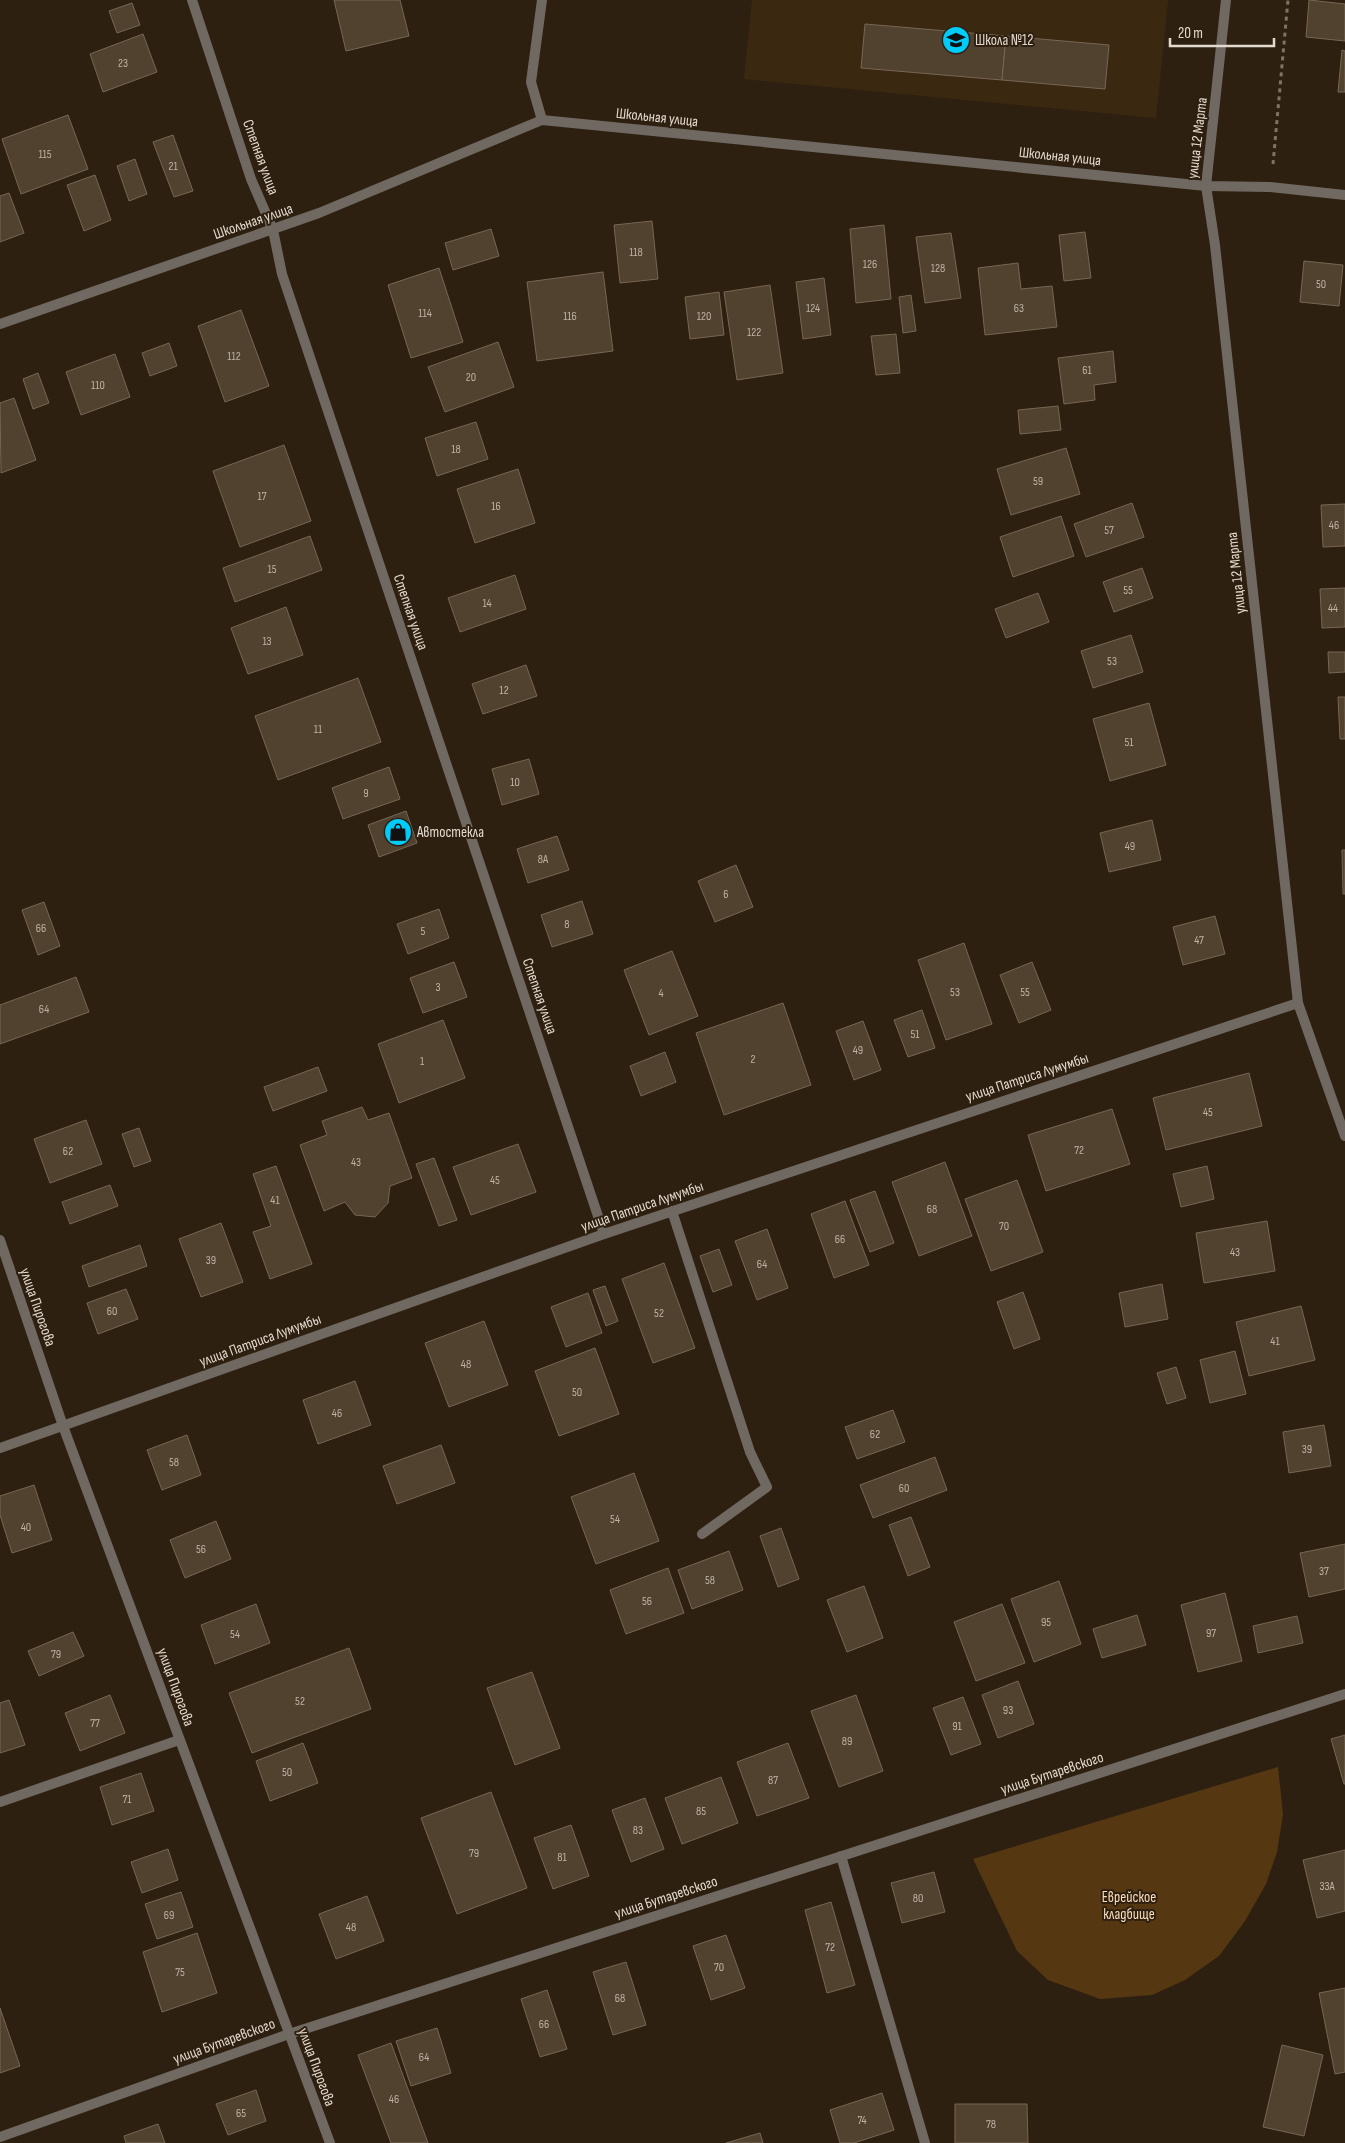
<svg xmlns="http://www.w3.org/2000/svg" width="1345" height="2143" viewBox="0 0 1345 2143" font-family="'Sofia Sans Condensed',sans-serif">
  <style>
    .built { fill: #3b2811 }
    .green { fill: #553712 }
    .building { fill: #51412f; stroke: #776654 }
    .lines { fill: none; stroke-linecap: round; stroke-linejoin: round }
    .path { stroke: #7f7365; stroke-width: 3; stroke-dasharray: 4 4; stroke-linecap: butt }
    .service { stroke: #706961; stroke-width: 10 }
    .minor { stroke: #706961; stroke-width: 10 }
    .tertiary { stroke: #706961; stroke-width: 10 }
    .labels { text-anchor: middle; stroke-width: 4; stroke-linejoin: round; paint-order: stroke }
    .number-label { font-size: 12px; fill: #beb3a6 }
    .poi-label { font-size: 15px; fill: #e3d9ce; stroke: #2e2010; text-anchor: start }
    .street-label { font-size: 15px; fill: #e3d9ce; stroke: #2e2010 }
    .park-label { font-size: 15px; fill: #fadcbb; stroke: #2e2010 }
  </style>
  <rect width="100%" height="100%" fill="#2e2010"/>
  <!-- built -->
  <path class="built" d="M752,0H1168L1156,118L744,79Z"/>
  <!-- green -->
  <path class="green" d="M1278,1767L1283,1814L1277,1852L1266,1884L1245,1921L1219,1956L1185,1980L1152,1995L1100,1999L1048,1980L1017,1951L973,1859Z"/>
  <!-- building -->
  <g class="building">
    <path d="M334,0H400L409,36L346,51Z"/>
    <path d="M1309,0L1345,4V41L1306,37Z"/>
    <path d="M132,3L140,25L117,33L109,11Z"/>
    <path d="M865,24L1006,36L1002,80L861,68Z"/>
    <path d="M143,34L157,72L103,92L90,54Z"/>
    <path d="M1006,36L1109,45L1105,89L1002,80Z"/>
    <path d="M1342,50L1345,51V92H1338Z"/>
    <path d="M68,115L88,169L21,194L2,139Z"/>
    <path d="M173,135L193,191L174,197L153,142Z"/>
    <path d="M135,159L147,194L129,201L117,166Z"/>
    <path d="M95,175L111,220L84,231L67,185Z"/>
    <path d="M9,193L24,233L0,242V196Z"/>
    <path d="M652,221L658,279L620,283L614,225Z"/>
    <path d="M884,225L891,299L856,303L850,229Z"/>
    <path d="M491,229L499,256L453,270L445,243Z"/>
    <path d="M1085,232L1091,278L1064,281L1059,235Z"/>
    <path d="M951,233L961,298L925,303L916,237Z"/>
    <path d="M1304,261L1343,265L1339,306L1300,302Z"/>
    <path d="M1018,263L1021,289L1052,286L1057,327L985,335L978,268Z"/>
    <path d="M439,268L463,342L411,358L388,285Z"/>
    <path d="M603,272L613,351L537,361L527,282Z"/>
    <path d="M824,278L831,335L803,339L796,282Z"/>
    <path d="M770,285L783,373L737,380L724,292Z"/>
    <path d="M719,292L724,335L690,339L685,297Z"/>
    <path d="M911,295L916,331L903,333L899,297Z"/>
    <path d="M241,310L269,386L225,402L198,326Z"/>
    <path d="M896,334L900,373L876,375L871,336Z"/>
    <path d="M498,342L514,387L445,412L428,367Z"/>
    <path d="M169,343L177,366L150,376L142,353Z"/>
    <path d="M1113,351L1116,382L1094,385L1095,400L1064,404L1058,358Z"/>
    <path d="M115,354L130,397L81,415L66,372Z"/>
    <path d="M38,373L49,403L33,409L23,379Z"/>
    <path d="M14,398L36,460L1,473L0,403Z"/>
    <path d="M1058,406L1061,430L1020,434L1018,410Z"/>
    <path d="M476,422L488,459L437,476L425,438Z"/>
    <path d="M284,445L311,521L240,547L213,471Z"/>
    <path d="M1066,448L1080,494L1011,515L997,469Z"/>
    <path d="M518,469L535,523L475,543L457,489Z"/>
    <path d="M1132,503L1144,537L1086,557L1074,524Z"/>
    <path d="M1345,504V546L1323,547L1321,505Z"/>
    <path d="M1061,516L1074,556L1013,577L1000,537Z"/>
    <path d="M310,536L322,570L235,602L223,568Z"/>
    <path d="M1142,568L1153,598L1114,612L1103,582Z"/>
    <path d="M515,575L526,609L460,632L448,598Z"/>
    <path d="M1345,588V627L1322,628L1320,589Z"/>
    <path d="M1038,593L1049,622L1006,638L995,609Z"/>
    <path d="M286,607L303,655L248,674L231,628Z"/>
    <path d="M1131,635L1143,672L1093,688L1081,651Z"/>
    <path d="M1328,652H1345V672L1329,673Z"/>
    <path d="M526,665L537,696L483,714L472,684Z"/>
    <path d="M358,678L381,742L278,780L255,716Z"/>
    <path d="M1338,697H1345V739H1340Z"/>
    <path d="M1149,703L1166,765L1110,781L1093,719Z"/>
    <path d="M529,759L539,794L502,805L492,769Z"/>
    <path d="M389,767L400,799L343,819L332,788Z"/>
    <path d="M406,811L417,843L379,857L368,825Z"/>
    <path d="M1152,820L1161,860L1109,872L1100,833Z"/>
    <path d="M557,836L569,870L528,883L517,849Z"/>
    <path d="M1342,850H1345V894H1343Z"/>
    <path d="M736,865L753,907L715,922L698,881Z"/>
    <path d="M582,901L593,934L552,947L541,915Z"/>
    <path d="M44,902L60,946L38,955L22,910Z"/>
    <path d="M439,909L449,938L408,954L397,924Z"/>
    <path d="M1215,916L1225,954L1183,965L1173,927Z"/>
    <path d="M964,943L992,1024L946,1040L918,960Z"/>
    <path d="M672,951L698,1016L649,1035L624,970Z"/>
    <path d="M454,962L467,997L423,1013L410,978Z"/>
    <path d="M1032,962L1051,1010L1019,1023L1000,975Z"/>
    <path d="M76,977L89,1012L0,1044V1005Z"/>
    <path d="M783,1003L811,1085L724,1115L696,1033Z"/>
    <path d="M922,1010L935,1048L908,1057L894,1020Z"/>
    <path d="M443,1020L465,1078L399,1103L378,1044Z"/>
    <path d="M863,1021L881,1070L854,1080L836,1031Z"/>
    <path d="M665,1052L676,1082L641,1096L630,1066Z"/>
    <path d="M318,1067L327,1091L273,1111L264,1087Z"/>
    <path d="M1249,1073L1262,1126L1166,1150L1153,1098Z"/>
    <path d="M362,1107L368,1120L389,1113L412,1178L390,1186L388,1203L375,1217L355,1215L345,1202L324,1211L300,1145L327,1135L322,1121Z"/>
    <path d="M1112,1109L1130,1164L1046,1191L1028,1135Z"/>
    <path d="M86,1120L102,1164L50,1183L34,1139Z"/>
    <path d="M139,1128L151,1161L134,1167L122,1134Z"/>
    <path d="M518,1144L536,1192L471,1215L453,1167Z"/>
    <path d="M434,1158L457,1220L439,1226L416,1164Z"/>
    <path d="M945,1162L972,1236L919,1256L892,1182Z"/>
    <path d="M276,1166L312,1264L270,1279L253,1232L271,1226L253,1174Z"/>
    <path d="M1207,1166L1214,1199L1181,1207L1173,1174Z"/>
    <path d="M1017,1180L1043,1252L991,1271L965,1199Z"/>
    <path d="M110,1185L118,1206L70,1224L62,1202Z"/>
    <path d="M875,1191L894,1243L870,1252L850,1200Z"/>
    <path d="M845,1201L869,1265L834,1278L811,1214Z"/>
    <path d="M1267,1221L1275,1271L1204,1283L1196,1233Z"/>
    <path d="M221,1223L243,1282L201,1297L179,1239Z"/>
    <path d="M767,1229L788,1288L757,1300L735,1241Z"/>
    <path d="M140,1245L147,1266L89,1287L82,1266Z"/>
    <path d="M719,1249L732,1285L713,1292L700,1256Z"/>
    <path d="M664,1263L695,1348L653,1363L622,1279Z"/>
    <path d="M1162,1284L1168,1319L1125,1327L1119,1293Z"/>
    <path d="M605,1286L618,1321L606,1326L593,1290Z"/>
    <path d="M126,1289L138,1319L98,1334L87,1303Z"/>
    <path d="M1023,1292L1040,1339L1014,1349L997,1302Z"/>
    <path d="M588,1293L602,1333L566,1347L551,1307Z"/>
    <path d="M1301,1306L1315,1360L1249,1376L1236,1322Z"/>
    <path d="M484,1321L508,1385L449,1407L425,1343Z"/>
    <path d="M595,1348L619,1414L559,1436L535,1371Z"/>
    <path d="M1235,1351L1246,1394L1210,1403L1200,1360Z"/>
    <path d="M1176,1367L1186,1398L1167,1404L1157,1373Z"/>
    <path d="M355,1381L371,1425L318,1444L303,1400Z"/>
    <path d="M893,1410L905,1442L857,1459L845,1427Z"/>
    <path d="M1324,1425L1331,1466L1289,1473L1283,1432Z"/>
    <path d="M187,1435L201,1475L162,1490L147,1450Z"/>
    <path d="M441,1445L455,1483L397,1504L383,1466Z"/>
    <path d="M935,1457L947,1490L873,1518L860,1485Z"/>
    <path d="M634,1473L659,1541L596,1564L571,1497Z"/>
    <path d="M34,1485L52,1540L12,1553L0,1515V1496Z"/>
    <path d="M911,1517L930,1567L908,1576L889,1525Z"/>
    <path d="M216,1521L231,1559L185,1578L170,1540Z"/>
    <path d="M781,1528L799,1579L778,1587L760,1536Z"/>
    <path d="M1345,1544V1589L1309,1597L1300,1553Z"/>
    <path d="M729,1551L743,1590L692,1609L678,1570Z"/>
    <path d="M668,1568L684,1613L626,1634L610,1590Z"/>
    <path d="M1059,1581L1081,1644L1034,1662L1011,1599Z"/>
    <path d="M864,1586L883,1638L847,1652L827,1600Z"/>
    <path d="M1225,1593L1242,1661L1198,1672L1181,1605Z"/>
    <path d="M256,1604L270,1643L215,1664L201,1625Z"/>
    <path d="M1002,1604L1025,1663L976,1681L954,1622Z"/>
    <path d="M1137,1615L1146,1645L1102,1658L1093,1629Z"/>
    <path d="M1297,1616L1303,1643L1258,1653L1253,1626Z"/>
    <path d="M73,1632L84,1656L39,1676L28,1651Z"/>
    <path d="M349,1648L371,1709L252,1753L229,1693Z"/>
    <path d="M532,1672L560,1748L515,1765L487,1688Z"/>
    <path d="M1018,1681L1034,1724L998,1738L982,1695Z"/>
    <path d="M110,1695L125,1733L80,1751L65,1713Z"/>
    <path d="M856,1695L883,1771L839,1787L811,1711Z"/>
    <path d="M963,1697L981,1744L951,1755L933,1708Z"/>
    <path d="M9,1700L25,1745L0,1753V1703Z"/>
    <path d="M1345,1735V1784H1344L1331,1739Z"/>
    <path d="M303,1743L318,1783L270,1801L256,1761Z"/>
    <path d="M788,1743L809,1798L757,1816L737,1762Z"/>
    <path d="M141,1773L154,1811L112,1825L100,1787Z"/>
    <path d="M721,1777L738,1823L682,1844L665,1798Z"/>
    <path d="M491,1792L527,1888L457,1914L421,1818Z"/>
    <path d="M645,1798L664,1849L631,1862L612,1810Z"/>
    <path d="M571,1825L589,1876L553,1889L534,1838Z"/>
    <path d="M168,1849L178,1880L142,1893L131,1862Z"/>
    <path d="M1345,1850V1911L1317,1918L1303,1860Z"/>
    <path d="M934,1872L945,1912L902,1923L891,1883Z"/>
    <path d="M181,1892L193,1927L157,1939L145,1904Z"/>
    <path d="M367,1896L384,1941L336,1959L319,1914Z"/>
    <path d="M831,1902L855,1985L827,1993L805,1910Z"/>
    <path d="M197,1933L217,1993L162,2012L143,1952Z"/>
    <path d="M726,1935L745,1988L711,2000L693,1946Z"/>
    <path d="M626,1962L646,2025L613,2035L593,1972Z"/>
    <path d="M1345,1988V2072L1335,2074L1319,1993Z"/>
    <path d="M547,1990L567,2049L540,2057L521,1999Z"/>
    <path d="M0,2008L20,2066L0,2073Z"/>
    <path d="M437,2028L451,2073L411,2086L396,2041Z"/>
    <path d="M391,2043L428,2143H391L358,2055Z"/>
    <path d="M1282,2045L1323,2055L1304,2136L1263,2127Z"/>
    <path d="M256,2090L266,2121L228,2135L216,2104Z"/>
    <path d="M882,2093L894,2130L854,2143H840L830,2110Z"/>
    <path d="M955,2104H1027L1028,2143H955Z"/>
    <path d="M158,2124L165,2143H126L124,2136Z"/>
    <path d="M760,2133L763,2143H726Z"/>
  </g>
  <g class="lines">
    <!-- path -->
    <path class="path" d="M1273,164L1288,0"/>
    <!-- service -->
    <g class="service">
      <path d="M542,0L531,82L542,120"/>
      <path d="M672,1211L750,1452L767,1487L702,1534"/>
      <path d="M0,1802L179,1740"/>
      <path d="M841,1856L925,2143"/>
    </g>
    <!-- minor -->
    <g class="minor">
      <path d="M192,0L251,179L273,230L282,274L604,1234"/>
      <path d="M0,1448L604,1234L1298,1003"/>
      <path d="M0,2137L289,2034L1345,1694"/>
    </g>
    <!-- tertiary -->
    <g class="tertiary">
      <path d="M1226,0L1206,186L1215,245L1298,1003L1345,1136"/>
      <path d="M0,324L319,213L542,120L1206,186L1270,187L1345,195"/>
      <path d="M0,1240L63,1426L330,2143"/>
    </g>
  </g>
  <!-- icons -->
  <defs>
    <g id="school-disc" transform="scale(1.4375)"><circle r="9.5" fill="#00cbf9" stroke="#2e2010"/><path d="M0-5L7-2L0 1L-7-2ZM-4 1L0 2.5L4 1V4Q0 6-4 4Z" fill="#111"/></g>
    <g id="shop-disc" transform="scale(1.4375)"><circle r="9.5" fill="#00cbf9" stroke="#2e2010"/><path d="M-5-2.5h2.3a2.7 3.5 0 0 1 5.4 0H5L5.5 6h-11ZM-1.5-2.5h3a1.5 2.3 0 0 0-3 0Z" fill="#111"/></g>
  </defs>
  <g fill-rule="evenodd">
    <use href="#school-disc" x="956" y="40"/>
    <use href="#shop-disc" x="398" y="832"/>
  </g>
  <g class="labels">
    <!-- number labels -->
    <g class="number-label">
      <text x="123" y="67">23</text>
      <text x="45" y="158">115</text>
      <text x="173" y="170">21</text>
      <text x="636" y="256">118</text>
      <text x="870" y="268">126</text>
      <text x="938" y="272">128</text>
      <text x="1321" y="288">50</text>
      <text x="813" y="312">124</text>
      <text x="1019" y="312">63</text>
      <text x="425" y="317">114</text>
      <text x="570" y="320">116</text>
      <text x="704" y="320">120</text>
      <text x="754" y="336">122</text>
      <text x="234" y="360">112</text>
      <text x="1087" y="374">61</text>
      <text x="471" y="381">20</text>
      <text x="98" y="389">110</text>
      <text x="456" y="453">18</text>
      <text x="1038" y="485">59</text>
      <text x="262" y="500">17</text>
      <text x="496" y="510">16</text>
      <text x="1334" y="529">46</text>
      <text x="1109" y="534">57</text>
      <text x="272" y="573">15</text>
      <text x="1128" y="594">55</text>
      <text x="487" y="607">14</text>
      <text x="1333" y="612">44</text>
      <text x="267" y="645">13</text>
      <text x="1112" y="665">53</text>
      <text x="504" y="694">12</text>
      <text x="318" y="733">11</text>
      <text x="1129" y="746">51</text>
      <text x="515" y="786">10</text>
      <text x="366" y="797">9</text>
      <text x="1130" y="850">49</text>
      <text x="543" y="863">8А</text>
      <text x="726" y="898">6</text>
      <text x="567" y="928">8</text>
      <text x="41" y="932">66</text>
      <text x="423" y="935">5</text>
      <text x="1199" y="944">47</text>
      <text x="438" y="991">3</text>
      <text x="955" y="996">53</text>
      <text x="1025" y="996">55</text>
      <text x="661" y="997">4</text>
      <text x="44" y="1013">64</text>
      <text x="915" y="1038">51</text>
      <text x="858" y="1054">49</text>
      <text x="753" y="1063">2</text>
      <text x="422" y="1065">1</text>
      <text x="1208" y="1116">45</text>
      <text x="1079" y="1154">72</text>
      <text x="68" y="1155">62</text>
      <text x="356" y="1166">43</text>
      <text x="495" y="1184">45</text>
      <text x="275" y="1204">41</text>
      <text x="932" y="1213">68</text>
      <text x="1004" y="1230">70</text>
      <text x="840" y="1243">66</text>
      <text x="1235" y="1256">43</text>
      <text x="211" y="1264">39</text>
      <text x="762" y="1268">64</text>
      <text x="112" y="1315">60</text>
      <text x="659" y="1317">52</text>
      <text x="1275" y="1345">41</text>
      <text x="466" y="1368">48</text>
      <text x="577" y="1396">50</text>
      <text x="337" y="1417">46</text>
      <text x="875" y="1438">62</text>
      <text x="1307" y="1453">39</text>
      <text x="174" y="1466">58</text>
      <text x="904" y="1492">60</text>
      <text x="615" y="1523">54</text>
      <text x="26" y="1531">40</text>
      <text x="201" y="1553">56</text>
      <text x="1324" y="1575">37</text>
      <text x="710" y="1584">58</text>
      <text x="647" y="1605">56</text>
      <text x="1046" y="1626">95</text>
      <text x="1211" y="1637">97</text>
      <text x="235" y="1638">54</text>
      <text x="56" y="1658">79</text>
      <text x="300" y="1705">52</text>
      <text x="1008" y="1714">93</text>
      <text x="95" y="1727">77</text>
      <text x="957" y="1730">91</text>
      <text x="847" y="1745">89</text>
      <text x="287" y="1776">50</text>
      <text x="773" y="1784">87</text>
      <text x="127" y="1803">71</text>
      <text x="701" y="1815">85</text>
      <text x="638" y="1834">83</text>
      <text x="474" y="1857">79</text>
      <text x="562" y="1861">81</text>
      <text x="1327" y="1890">33А</text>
      <text x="918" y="1902">80</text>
      <text x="169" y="1919">69</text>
      <text x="351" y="1931">48</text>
      <text x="830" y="1951">72</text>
      <text x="719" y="1971">70</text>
      <text x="180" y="1976">75</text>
      <text x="620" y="2002">68</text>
      <text x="544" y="2028">66</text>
      <text x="424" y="2061">64</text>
      <text x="394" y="2103">46</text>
      <text x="241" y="2117">65</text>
      <text x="862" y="2124">74</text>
      <text x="991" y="2128">78</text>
    </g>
    <!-- poi labels -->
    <g class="poi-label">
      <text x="975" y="45">Школа №12</text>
      <text x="417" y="837">Автостекла</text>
    </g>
    <!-- street labels -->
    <g class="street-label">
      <text transform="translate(657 117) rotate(6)" y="5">Школьная улица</text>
      <text transform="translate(1197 138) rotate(-83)" y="5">улица 12 Марта</text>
      <text transform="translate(1060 156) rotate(6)" y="5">Школьная улица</text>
      <text transform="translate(261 157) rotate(70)" y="5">Степная улица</text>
      <text transform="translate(253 221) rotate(-19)" y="5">Школьная улица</text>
      <text transform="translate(1236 573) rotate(-96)" y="5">улица 12 Марта</text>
      <text transform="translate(411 612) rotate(71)" y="5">Степная улица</text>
      <text transform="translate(540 996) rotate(71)" y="5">Степная улица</text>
      <text transform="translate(1027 1077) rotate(-18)" y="5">улица Патриса Лумумбы</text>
      <text transform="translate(642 1206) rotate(-19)" y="5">улица Патриса Лумумбы</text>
      <text transform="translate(38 1307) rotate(71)" y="5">улица Пирогова</text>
      <text transform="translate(260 1340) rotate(-20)" y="5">улица Патриса Лумумбы</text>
      <text transform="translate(176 1687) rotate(70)" y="5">улица Пирогова</text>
      <text transform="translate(1052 1773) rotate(-18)" y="5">улица Бутаревского</text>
      <text transform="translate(666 1897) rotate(-18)" y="5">улица Бутаревского</text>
      <text transform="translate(224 2041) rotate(-20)" y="5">улица Бутаревского</text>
      <text transform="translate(317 2067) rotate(70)" y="5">улица Пирогова</text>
    </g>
    <!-- park labels -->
    <g class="park-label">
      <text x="1129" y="1902">Еврейское<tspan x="1129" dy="17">кладбище</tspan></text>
    </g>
  </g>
  <!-- scale -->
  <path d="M1170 38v8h104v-8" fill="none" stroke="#e3d9ce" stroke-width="2.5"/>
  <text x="1178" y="38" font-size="15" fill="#e3d9ce" stroke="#2e2010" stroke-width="4" paint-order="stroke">20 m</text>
</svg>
